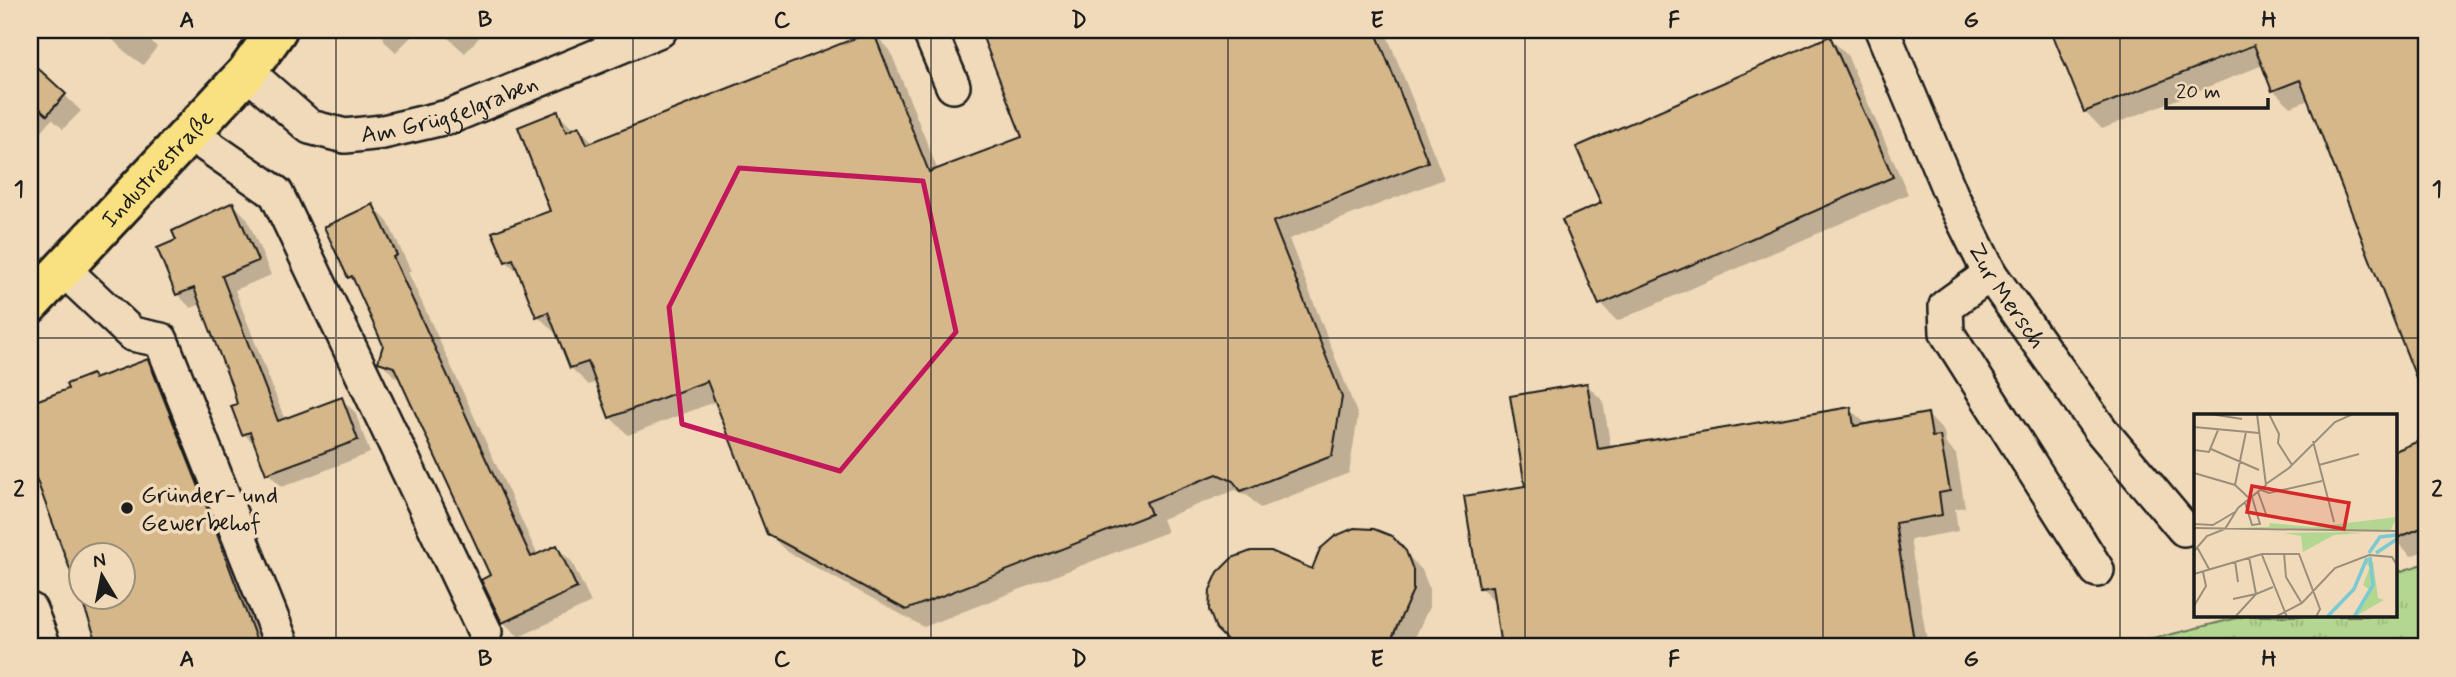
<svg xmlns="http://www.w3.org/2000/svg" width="2456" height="677" viewBox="0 0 2456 677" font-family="Mynerve,sans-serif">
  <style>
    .grass { fill: url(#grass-tufts); stroke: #687956; stroke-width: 2 }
    .shadow { fill: #0003 }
    .building { fill: #d5b789; stroke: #1c1c1c; stroke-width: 2; fill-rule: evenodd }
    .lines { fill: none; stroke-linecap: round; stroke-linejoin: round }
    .minor-casing { stroke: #1c1c1c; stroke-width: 38 }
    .major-casing { stroke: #1c1c1c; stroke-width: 44 }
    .minor { stroke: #f0dab9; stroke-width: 33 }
    .major { stroke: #f9e181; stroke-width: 38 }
    .marked { fill: none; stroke: #c2185b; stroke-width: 5; stroke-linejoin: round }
    .grid { fill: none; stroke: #1c1c1c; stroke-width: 2; stroke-opacity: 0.55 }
    .poi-dot { fill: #1c1c1c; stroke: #f0dab9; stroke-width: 2.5 }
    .labels { text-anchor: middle; stroke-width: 7; stroke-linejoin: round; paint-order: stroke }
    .street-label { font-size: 24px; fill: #1c1c1c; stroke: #f0dab9 }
    .poi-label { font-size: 24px; fill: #1c1c1c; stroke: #f0dab9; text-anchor: start }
    .inset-river { fill: none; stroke: #79cad3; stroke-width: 3.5 }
    .inset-road { fill: none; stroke: #9b8e7a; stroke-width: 2 }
    .view { fill: #d62828; fill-opacity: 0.15; stroke: #d62828; stroke-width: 3.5 }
    .inset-edge { fill: none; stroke: #1c1c1c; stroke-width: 3.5 }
    .neatline { fill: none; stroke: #1c1c1c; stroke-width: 2.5 }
    .grid-label { font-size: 23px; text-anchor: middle; font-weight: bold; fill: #1c1c1c }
  </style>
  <defs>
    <pattern id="grass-tufts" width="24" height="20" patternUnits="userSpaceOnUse" patternTransform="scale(1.75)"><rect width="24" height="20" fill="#b3d690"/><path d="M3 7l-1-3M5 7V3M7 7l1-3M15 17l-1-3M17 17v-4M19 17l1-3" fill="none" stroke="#99b77c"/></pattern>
  </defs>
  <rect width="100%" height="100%" fill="#f0dab9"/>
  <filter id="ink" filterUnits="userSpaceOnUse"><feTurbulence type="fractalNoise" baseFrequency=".0143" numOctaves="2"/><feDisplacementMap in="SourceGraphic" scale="14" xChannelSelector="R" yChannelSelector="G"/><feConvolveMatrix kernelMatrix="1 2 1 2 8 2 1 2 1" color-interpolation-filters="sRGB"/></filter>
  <g filter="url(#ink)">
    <!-- grass -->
    <path class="grass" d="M2426,563V647H2120L2245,616H2395V573Z"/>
    <!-- shadow -->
    <g class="shadow">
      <path d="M30,30H38L30,39Z"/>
      <path d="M103,30H139L157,47L143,65L124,51Z"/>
      <path d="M381,30H418L396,52L385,42Z"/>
      <path d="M439,30H486L465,53Z"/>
      <path d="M981,30H1385L1444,179L1289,239L1358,416L1349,473L1260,508L1248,496L1235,490L1162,519L1167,532L924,627L786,551L768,533L717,401L628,435L610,417L597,382L589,385L571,368L558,332L555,333L538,316L522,276L507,262L495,233L553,212L557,113L574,130L579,128L594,143L873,33L890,50L938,171L1024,138Z"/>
      <path d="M2053,30H2426V398L2309,100L2291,107L2273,90L2263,65L2102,129L2085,111Z"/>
      <path d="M1830,38L1847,55L1908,194L1617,321L1601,304L1564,221L1603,204Z"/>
      <path d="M30,62L81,111L63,129L52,119L40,133L30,124Z"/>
      <path d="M233,204L247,218L271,275L235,290L285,420L341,399L355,412L370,453L282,487L268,473L259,449L244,434L239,405L202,304L191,308L177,294L159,249L178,241Z"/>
      <path d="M373,206L388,222L411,271L408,272L538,556L557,547L572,562L591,603L519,637L503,622L492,576L401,379L395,377L380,361L385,345L358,286L349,277Z"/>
      <path d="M148,361L165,379L269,647H101L82,596H122V554H80V593L30,457V405L70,390L92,376L96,380Z"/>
      <path d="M1587,385L1603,401L1611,448L1850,409L1867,425L1928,415L1944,432L1946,444L1956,454L1965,507L1955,509L1958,531L1910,540L1928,647H1503L1496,602L1480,587L1527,488Z"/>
      <path d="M2426,440V550L2411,556L2395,539V452Z"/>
      <path d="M1391,538L1422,570L1429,588V607L1413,642L1421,647H1236L1218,628L1312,572Z"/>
    </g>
    <!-- building -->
    <g class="building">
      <path d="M980,30H1375L1428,162L1273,222L1342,397L1332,456L1241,491L1233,481L1217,474L1146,502L1151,514L906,610L767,534L707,381L609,418L588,362L570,368L548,312L536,317L513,259L505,262L492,232L550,211L518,127L558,111L566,132L579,126L587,144L873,31L929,172L1022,137Z"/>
      <path d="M2051,30H2426V398H2424L2300,80L2272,91L2254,45L2084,112Z"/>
      <path d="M1830,36L1893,177L1599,305L1562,220L1601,203L1576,147Z"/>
      <path d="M30,61L66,94L47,115L30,100Z"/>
      <path d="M233,202L258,261L222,276L278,421L342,397L358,440L266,474L250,432L242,435L231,406L237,404L233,389L194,288L176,295L157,248L176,240L172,231Z"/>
      <path d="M373,204L397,255L393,257L531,557L557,545L577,588L502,623L481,580L490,575L394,367L378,362L383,345L352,276L348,278L324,227Z"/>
      <path d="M148,359L208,510L259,647H99L30,462V403L68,389L66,384L92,374L94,379ZM80,555H122V597H80Z"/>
      <path d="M1587,383L1598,449L1851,407L1854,426L1928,413L1932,437L1940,436L1950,491L1939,493L1942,515L1895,523L1915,647H1501L1492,586L1479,588L1464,496L1525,486L1510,396Z"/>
      <path d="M2426,438V526L2395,539V451Z"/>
      <path d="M1354,528L1374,529L1392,536L1406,551L1413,570V590L1388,647H1239L1230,643L1216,629L1209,610L1210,590L1218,572L1232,558L1251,551H1271L1312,569L1320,549L1335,536Z"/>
    </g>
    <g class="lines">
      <!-- minor casing -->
      <g class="minor-casing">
        <g id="minor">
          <path d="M929,30L953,86"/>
          <path id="s1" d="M1882,30L1952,197L1990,274L2100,429L2184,529"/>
          <path id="s2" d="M247,72L310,127L345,136L383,132L452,116L660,30"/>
          <path d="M189,133L276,193L485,632"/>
          <path d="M63,269L132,334L161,340L283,647"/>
          <path d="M1990,274L1946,306L1947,333L2097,570"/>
          <path d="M30,610L44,647"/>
        </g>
      </g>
      <!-- major casing -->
      <g class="major-casing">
        <g id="major">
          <path id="s3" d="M30,304L247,72L277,30"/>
        </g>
      </g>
      <!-- minor -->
      <use href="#minor" class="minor"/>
      <!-- major -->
      <use href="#major" class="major"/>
    </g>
  </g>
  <!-- marked area -->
  <path class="marked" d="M739,168L923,181L956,332L840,471L682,424L669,307Z"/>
  <!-- grid -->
  <path class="grid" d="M336,30V647M633,30V647M931,30V647M1228,30V647M1525,30V647M1823,30V647M2120,30V647M30,338H2426"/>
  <!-- markers -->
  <circle class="poi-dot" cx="127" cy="508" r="7"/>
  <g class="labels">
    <!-- street labels -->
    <g class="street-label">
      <text dy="8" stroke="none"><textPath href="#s2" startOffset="228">Am Grüggelgraben</textPath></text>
      <text dy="8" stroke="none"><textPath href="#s3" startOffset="186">Industriestraße</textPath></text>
      <text dy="8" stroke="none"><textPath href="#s1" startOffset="294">Zur Mersch</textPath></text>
    </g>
    <!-- poi labels -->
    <g class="poi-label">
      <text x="141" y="502">Gründer- und<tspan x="141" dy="28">Gewerbehof</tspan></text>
    </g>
  </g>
  <!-- overview -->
  <g transform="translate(2194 414)">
    <rect width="203" height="203" fill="#f0dab9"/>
    <path d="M203,103L197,115L203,117L36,113H75L76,109L119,113ZM174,145L179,148L184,184L190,186L160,203L176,176L169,171L176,153L172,150Z" fill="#b3d690"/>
    <path d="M90,119L150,118L169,119L140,121L109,138L107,122Z" fill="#b3d690"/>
    <path class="inset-river" d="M175,139L186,123L203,121M182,139L203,125M133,203L160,175L173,144M160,203L179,171L176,143"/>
    <path class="inset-road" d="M16,0L48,5M75,0L85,20L84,29L98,51M0,13L65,19M119,27L140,108M17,35L65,56M0,36L15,38L24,16M125,51L165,40M0,59L41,71L56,85M72,70L95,54L141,8L159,0M41,71L52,18M67,76L75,79L128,67M64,78L72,100M51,88L58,111L66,110L58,83M0,110L19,111L41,98M0,114L203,117M3,133L15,155M0,137L13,122L31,115L44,94L72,71L63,0M90,139L92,163L107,188M68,141L93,203M55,143L62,180M41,147L44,168M0,160L68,140H105L126,195L122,203M39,185L62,180M0,192L12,172L9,158M41,203L62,180L79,173M81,203L108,189L141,154L175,141L198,143L203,151"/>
    <path class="view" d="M58,72L155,89L150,115L53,98Z"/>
    <rect width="203" height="203" class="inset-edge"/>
  </g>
  <!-- margin -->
  <rect width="2456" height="677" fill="none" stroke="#f0dab9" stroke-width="77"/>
  <!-- north arrow -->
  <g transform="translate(102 576) rotate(350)"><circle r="33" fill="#f0dab9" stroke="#9b8e7a" stroke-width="2"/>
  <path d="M0-5L12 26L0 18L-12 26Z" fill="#1c1c1c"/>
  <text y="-10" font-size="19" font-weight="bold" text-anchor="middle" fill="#1c1c1c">N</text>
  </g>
  <!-- scale -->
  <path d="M2166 98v10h102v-10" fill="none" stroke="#1c1c1c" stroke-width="3.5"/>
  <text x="2176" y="98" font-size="21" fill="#1c1c1c" stroke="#f0dab9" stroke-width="5" paint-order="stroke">20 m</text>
  <rect x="38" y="38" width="2380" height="600" class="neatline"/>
  <g class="grid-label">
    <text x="187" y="27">A</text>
    <text x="485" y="27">B</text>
    <text x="782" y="27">C</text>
    <text x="1079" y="27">D</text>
    <text x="1377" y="27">E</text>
    <text x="1674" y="27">F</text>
    <text x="1971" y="27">G</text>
    <text x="2269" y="27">H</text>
    <text x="19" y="196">1</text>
    <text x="2437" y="196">1</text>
    <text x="19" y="496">2</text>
    <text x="2437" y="496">2</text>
    <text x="187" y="666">A</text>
    <text x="485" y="666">B</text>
    <text x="782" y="666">C</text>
    <text x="1079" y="666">D</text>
    <text x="1377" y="666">E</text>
    <text x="1674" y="666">F</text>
    <text x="1971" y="666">G</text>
    <text x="2269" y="666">H</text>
  </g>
</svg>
